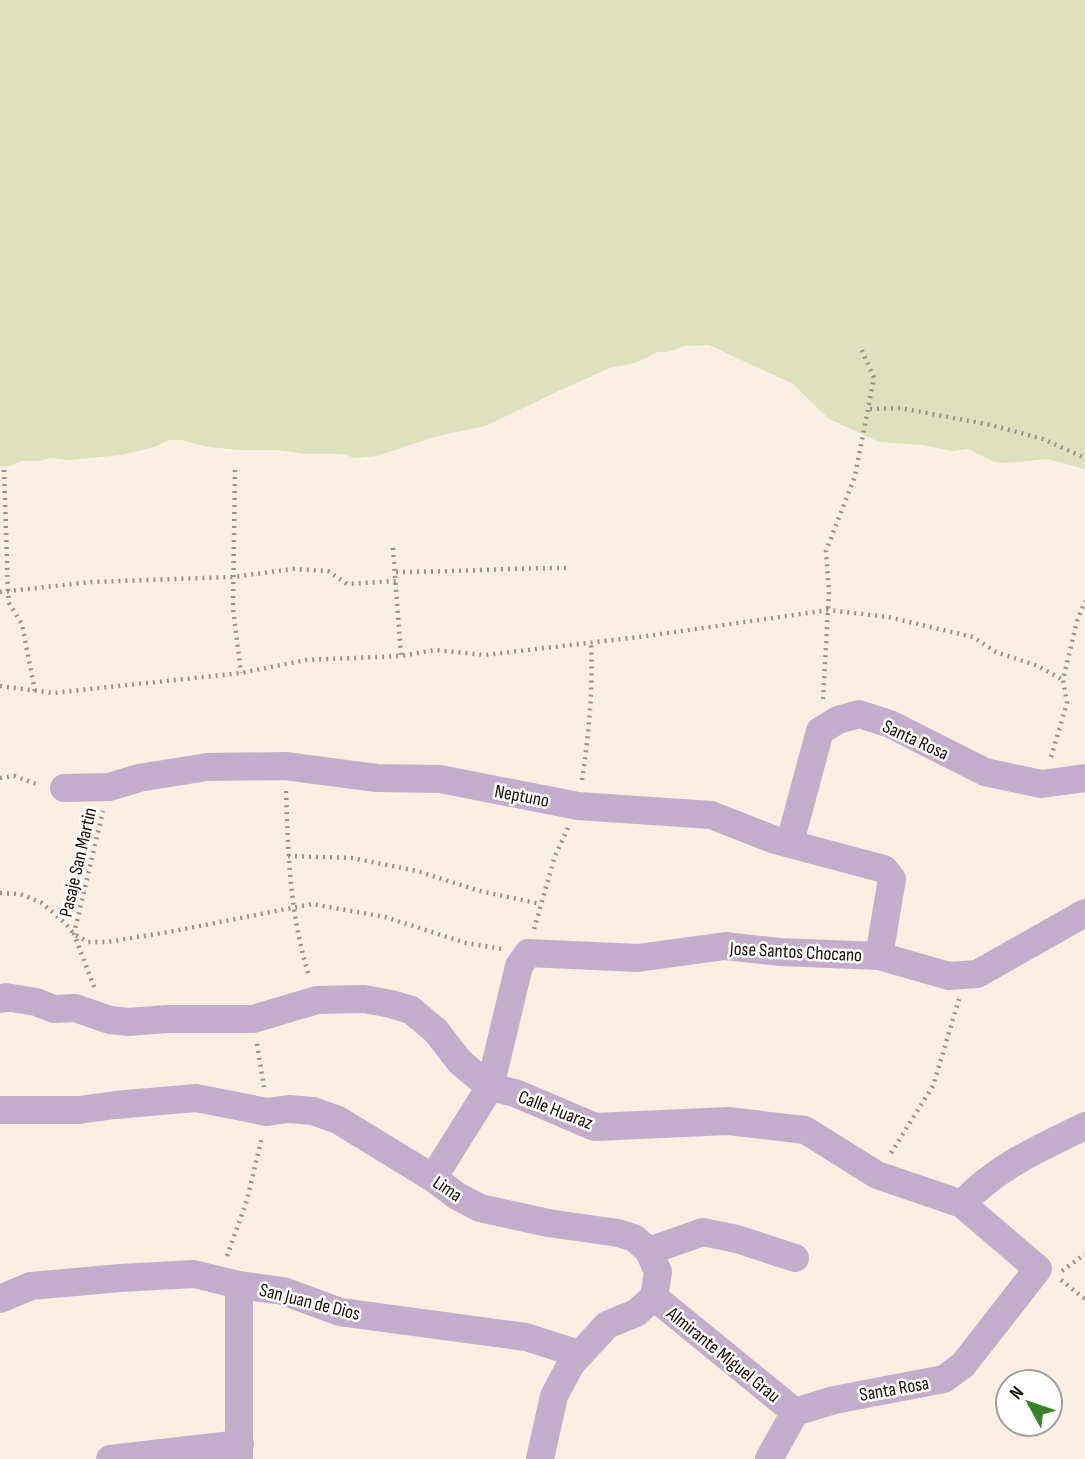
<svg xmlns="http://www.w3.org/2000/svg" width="1085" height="1459" viewBox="0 0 1085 1459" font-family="'Sofia Sans Condensed',sans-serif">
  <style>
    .green { fill: #dee1bd }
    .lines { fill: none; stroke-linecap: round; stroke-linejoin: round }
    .path { stroke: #9e9288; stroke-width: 4.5; stroke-dasharray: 2 5; stroke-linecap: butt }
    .minor { stroke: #c4adcb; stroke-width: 28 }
    .labels { text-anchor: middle; stroke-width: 5; stroke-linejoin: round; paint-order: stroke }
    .street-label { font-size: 19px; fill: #160c04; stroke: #fff }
  </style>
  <rect width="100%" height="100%" fill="#fbeee3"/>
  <!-- green -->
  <path class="green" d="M0,0H1085V469L1047,459L1005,463L994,462L968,449L952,451L922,445L879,442L829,419L793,384L709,345L684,346L668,352H658L635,363L610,368L563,389L485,426L434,437L377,456L356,458L341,454H306L277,450H239L209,447L181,440H168L155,447L121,455L69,460L50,458L39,461H21L10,466H0Z"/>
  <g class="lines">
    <!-- path -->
    <g class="path">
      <path d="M870,409L900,408L991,425L1043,439L1085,458"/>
      <path d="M4,470L8,592L9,603L22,624L35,691"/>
      <path d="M235,470L233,608L241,673"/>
      <path d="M393,548L401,656"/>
      <path d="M396,572C453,572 509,568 566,568"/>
      <path d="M0,592L91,582L233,577L293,569L328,571L347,584L396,581"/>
      <path d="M0,686L53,693L241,673L306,660L401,656L435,650L485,655L647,636L828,610L888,617L973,637L996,652L1038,666L1063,680"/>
      <path d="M823,699L829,592L826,551L855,476L874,378L861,348"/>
      <path d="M1051,757L1067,703L1063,680L1077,621L1085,601"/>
      <path d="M0,778L14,776L39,785"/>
      <path d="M582,780C589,734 593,689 591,642"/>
      <path d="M286,791C288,854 290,915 309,976"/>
      <path d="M288,856L352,858L417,871L480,891L541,904"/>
      <path d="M0,893L20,894L42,903L66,924L74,934L88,942H107L174,931L312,904L385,917L466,943L502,949"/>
      <path d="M534,929L555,856L568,828"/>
      <path d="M94,987L74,934L103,811"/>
      <path d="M257,1044L264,1087"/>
      <path d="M891,1153L933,1086L959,999"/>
      <path d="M227,1256L247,1200L262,1137"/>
      <path d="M1062,1271L1085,1254"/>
      <path d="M1061,1280L1085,1299"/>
    </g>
    <!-- minor -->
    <g class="minor">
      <path d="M64,788L109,787L139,778L207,767L285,766L377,778L440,779L578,806L711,815L775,840L884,869L892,879L879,956"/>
      <path d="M790,842L820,731L838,720L859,714L890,724L985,772L1041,784L1085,778"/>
      <path d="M0,999L6,997L36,1002L54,1009L75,1008L110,1020L129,1022L166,1019H253L317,1000L364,999L391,1004L411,1010L436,1031L460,1062L490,1087L515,1093L595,1127L728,1121L805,1130L877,1175L962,1204L1038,1269L963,1365L944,1379L834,1400L795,1412L769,1459"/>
      <path d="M0,1110H79L115,1105L196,1098L267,1112L289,1109L313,1111L338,1120L433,1178L457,1196L480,1208L548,1223L618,1233L634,1238L649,1251L658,1272L654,1297L636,1313L607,1325L571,1364L554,1396L540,1459"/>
      <path d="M433,1178L490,1087L519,966L528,953L638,958L725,946L780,952L879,956L949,976L977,974L1085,913"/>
      <path d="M962,1204C996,1167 1040,1148 1085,1126"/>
      <path d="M649,1251L703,1232L737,1239L795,1258"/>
      <path d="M239,1285V1459"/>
      <path d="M654,1297L795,1412"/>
      <path d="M0,1299L31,1286L120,1278L194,1274L239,1285L283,1291L340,1312L526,1337L579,1354"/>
      <path d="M110,1459L240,1444"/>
    </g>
  </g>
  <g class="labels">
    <!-- street labels -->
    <g class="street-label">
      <text transform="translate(916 739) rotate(25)" y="7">Santa Rosa</text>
      <text transform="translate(522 795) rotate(11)" y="7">Neptuno</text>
      <text transform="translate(77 862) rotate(-77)" y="7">Pasaje San Martin</text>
      <text transform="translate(796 951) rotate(3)" y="7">Jose Santos Chocano</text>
      <text transform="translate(556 1109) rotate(21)" y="7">Calle Huaraz</text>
      <text transform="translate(448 1188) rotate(34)" y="7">Lima</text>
      <text transform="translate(310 1301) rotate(14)" y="7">San Juan de Dios</text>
      <text transform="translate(724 1354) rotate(39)" y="7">Almirante Miguel Grau</text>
      <text transform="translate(894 1388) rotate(-10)" y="7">Santa Rosa</text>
    </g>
  </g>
  <!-- north arrow -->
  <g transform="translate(1029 1403) rotate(310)"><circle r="33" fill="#ffffff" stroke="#a29e9b" stroke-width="2"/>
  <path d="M0-5L12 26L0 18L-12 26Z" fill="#37822a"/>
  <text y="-10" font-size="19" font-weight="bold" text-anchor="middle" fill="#160c04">N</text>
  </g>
</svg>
